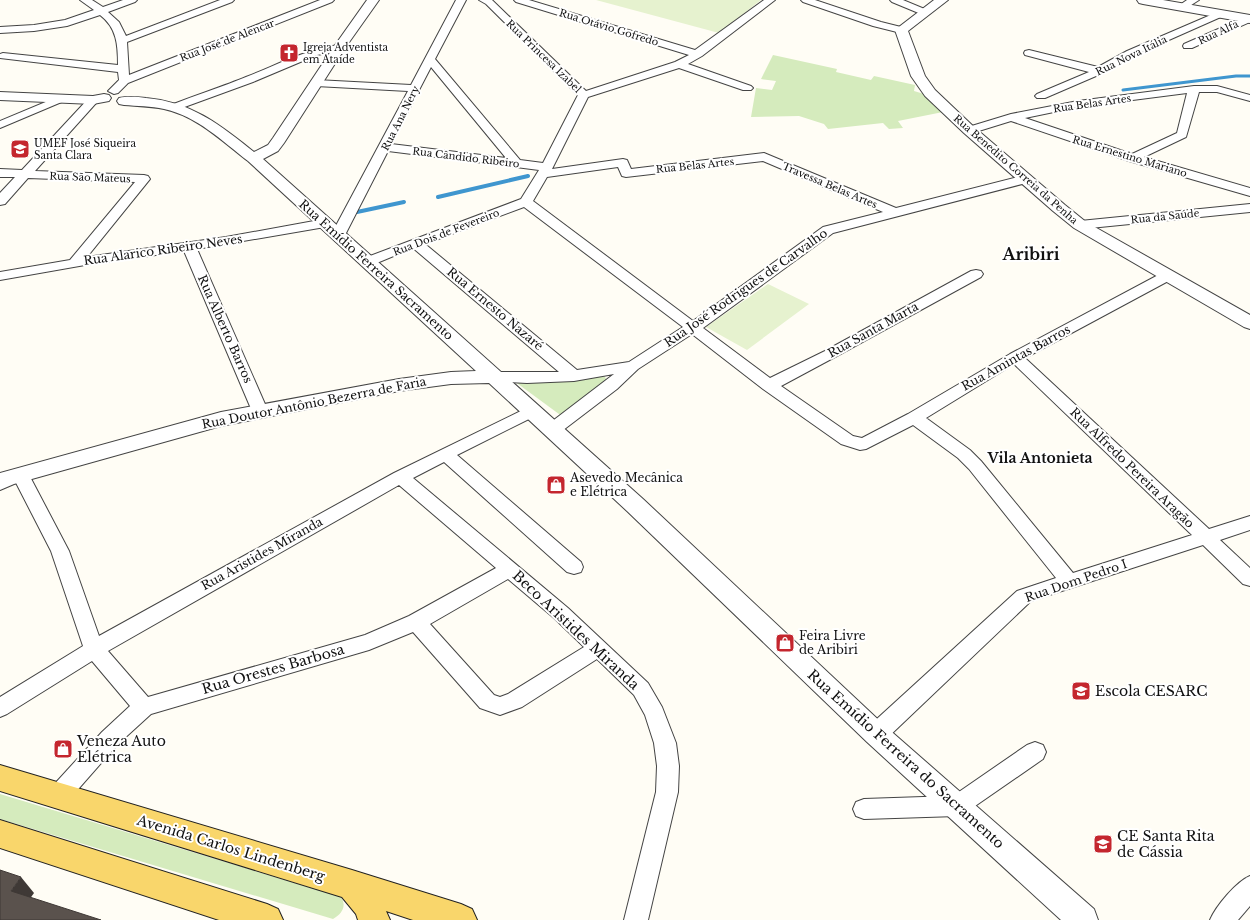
<svg xmlns="http://www.w3.org/2000/svg" width="1250" height="920" viewBox="0 0 1250 920" font-family="'Libre Baskerville',serif">
  <style>
    .green { fill: #d5ebbd }
    .pitch { fill: #e6f2cf }
    .lines { fill: none; stroke-linecap: round; stroke-linejoin: round }
    .stream-far1 { stroke: #3f96cf; stroke-width: 3 }
    .stream { stroke: #3f96cf; stroke-width: 4 }
    .minor-casing { stroke: #444; stroke-width: 2 }
    .tertiary-casing { stroke: #444; stroke-width: 2 }
    .primary-casing { stroke: #222; stroke-width: 2 }
    .minor { fill: #fff; fill-rule: evenodd }
    .tertiary { fill: #fff; fill-rule: evenodd }
    .primary { fill: #f9d66b; fill-rule: evenodd }
    .shaded-wall { fill: #3f3936 }
    .building { fill: #5a524d; stroke: #3f3936 }
    .labels { text-anchor: middle; stroke-width: 4; stroke-linejoin: round; paint-order: stroke }
    .far-street-label { font-size: 10px; fill: #111; stroke: #fff }
    .far-poi-label { font-size: 10px; fill: #111; stroke: #fff; text-anchor: start }
    .street-label { font-size: 12px; fill: #111; stroke: #fff }
    .poi-label { font-size: 12px; fill: #111; stroke: #fff; text-anchor: start }
    .quarter-label { font-size: 14px; font-weight: bold; fill: #111; stroke: #fff }
    .near-street-label { font-size: 14px; fill: #111; stroke: #fff }
    .near-poi-label { font-size: 14px; fill: #111; stroke: #fff; text-anchor: start }
    .district-label { font-size: 16px; font-weight: bold; fill: #111; stroke: #fff }
  </style>
  <rect width="100%" height="100%" fill="#fffdf5"/>
  <!-- green -->
  <g class="green">
    <path d="M773,55L837,69L836,72L871,80L874,76L915,85L914,91L924,94L943,112L898,121L903,128L889,129L883,123L828,129L824,124L799,116L751,117L756,88L772,90L776,81L761,79Z"/>
    <path d="M603,374L608,382L563,417L514,381Z"/>
    <path d="M0,794L341,897C347,906 342,914 333,919L0,819Z"/>
  </g>
  <!-- pitch -->
  <g class="pitch">
    <path d="M596,0H761L719,33Z"/>
    <path d="M768,284L809,304L747,350L706,327Z"/>
  </g>
  <g class="lines">
    <!-- stream-far1 -->
    <path class="stream-far1" d="M1123,90L1236,76H1250"/>
    <!-- stream -->
    <g class="stream">
      <path d="M438,197L528,176"/>
      <path d="M357,212L404,202"/>
    </g>
    <!-- minor casing -->
    <g class="minor-casing">
      <g id="minor">
        <path d="M80,0H92L103,7L123,0H137L135,2L108,12L119,22L126,36L220,0H234L232,2L127,42L129,75L320,0H334L332,2L128,83L118,93L114,94L108,91L119,80L118,72L0,58V54L3,53L118,65C118,45 117,28 100,15L67,26L34,31L0,33V27L34,25L65,20L94,10Z"/>
        <path d="M456,0H466L435,59L520,160L543,163L578,95L486,4L479,0H492L586,91L675,62L689,55L516,2L514,0H529L695,50L764,0H775L702,56L688,64L751,86L753,88L751,90H743L679,68L588,97L552,169L623,159L627,160L631,169L764,153L896,208L1026,175L1030,176L1032,179L1030,182L833,233L703,328L770,378L825,351L971,271L976,270L981,271L983,274L981,277L835,357L781,386L853,436L862,438L908,414L1010,354L1162,273L1167,272L1172,273L1174,276L1172,279L1025,358L1209,529L1250,516V530L1220,540L1250,568V586L1243,584L1203,545L1031,601L884,741L876,743L868,741L865,734L868,727L1017,591L1056,578L969,469L958,458L913,425L866,449L860,450L841,444L763,389L692,334L638,369L617,389L558,434L552,436L546,434L544,430L546,426L614,374L574,381L527,383L487,381L485,377L487,373L493,372H559L413,248L372,265L367,266L362,265L360,262L362,259L521,199L539,170L388,151L345,235L343,238H333L331,235L408,91L316,86L311,83L316,80L411,85ZM431,67L506,158L391,144ZM763,161L883,212L823,227L693,321L533,201L547,177L618,167L622,176L626,177ZM524,207L683,327L629,362L577,370L425,244ZM1014,364L1192,535L1073,573L981,461L970,450L926,418Z"/>
        <path d="M801,0H815L881,22L905,28L906,30L901,33L873,26L803,2Z"/>
        <path d="M890,0H903L927,10L929,12L927,14H921L892,2Z"/>
        <path d="M1187,0H1199L1185,9H1179L1177,7Z"/>
        <path d="M1220,11L1223,12L1225,14L1223,16L1135,55L1103,73L1045,98H1037L1035,96L1037,94L1089,72L1025,55L1024,53L1025,51L1029,50L1098,67L1127,51Z"/>
        <path d="M1248,16L1250,17V22L1192,48H1184L1183,46L1184,44Z"/>
        <path d="M339,45L343,46L344,48L343,50L317,55L253,82L179,109H171L169,107L171,105C196,95 222,87 246,77C277,65 306,49 339,45Z"/>
        <path d="M1194,86H1217L1250,95V101L1217,92H1199L1186,137L1144,157L1250,188V196L1129,161L1011,121L969,134L965,132L963,130L965,128L1011,114L1078,101ZM1187,93L1177,133L1132,154L1025,118L1078,107Z"/>
        <path d="M60,96L66,99L64,101L0,128V121Z"/>
        <path d="M93,97L99,100L97,102L35,171L144,175L148,176L150,179L87,257L226,237L325,219L330,220L332,223L330,226L325,227L197,249L268,411L266,415L260,416L254,415L252,411L184,251L85,265L0,280V272L70,260L135,182L28,178L5,204L0,205V193L15,177H0V169L22,170L89,98Z"/>
        <path d="M1250,204V212L1080,229L1075,228L1073,225L1075,222L1080,221Z"/>
        <path d="M531,406L537,407L539,411L537,415L457,455L581,562L583,567L581,572L574,574L567,572L444,462L413,478L568,608L648,683L662,707L676,743L679,766L678,792L648,920H624L656,792L657,766L654,743L645,715L634,695L597,659L522,707L500,715L480,708L413,632L369,650L151,714L117,745L66,803L58,806L50,803L47,796L50,789L102,732L130,706L92,661L7,714L0,717V697L83,646L51,551L12,475L15,471L21,469L27,471L69,551L99,636L394,473ZM399,485L496,568L409,616L365,635L148,697L108,651ZM508,579L554,618L584,647L508,694L500,697L494,695L430,624Z"/>
        <path d="M1035,742L1043,745L1046,752L1043,759L965,813L957,816L864,819L856,816L853,809L856,802L864,799L953,796L1027,745Z"/>
        <path d="M1250,876V906L1238,920H1210C1216,906 1236,882 1250,876Z"/>
      </g>
    </g>
    <!-- tertiary casing -->
    <g class="tertiary-casing">
      <g id="tertiary">
        <path d="M367,0H379L345,48L284,143L278,151L263,159L643,499L885,726L1094,909L1098,920H1061L867,742L627,511L489,383L451,384L399,391L221,426L14,484L0,490V473L221,412L399,379L451,372L476,371L248,161C222,141 197,116 164,109C151,106 137,106 124,105L119,104L117,101L119,98C128,96 138,97 146,98C192,102 220,125 254,152L268,145L273,138L333,48Z"/>
        <path d="M934,0H948L908,31L925,76L935,90L974,127L1065,205L1086,222L1250,315V329L1244,327L1074,228L1053,211L964,133L925,96L911,76L895,30Z"/>
        <path d="M1137,0H1163L1250,15V23L1143,4L1139,3Z"/>
        <path d="M0,92L93,96L104,94L109,95L111,98L109,101L93,104L0,100Z"/>
      </g>
    </g>
    <!-- primary casing -->
    <g class="primary-casing">
      <g id="primary">
        <path d="M0,765L352,870L461,904L472,909L477,920H413L386,911L390,920H358L356,914L342,897L0,791Z"/>
        <path d="M0,820L267,904L278,909L283,920H219L0,848Z"/>
      </g>
    </g>
    <!-- minor -->
    <use href="#minor" class="minor"/>
    <!-- tertiary -->
    <use href="#tertiary" class="tertiary"/>
    <!-- primary -->
    <use href="#primary" class="primary"/>
  </g>
  <!-- shaded-wall -->
  <path class="shaded-wall" d="M21,877L34,893L24,907L11,891Z"/>
  <!-- building -->
  <path class="building" d="M0,870L21,877L11,891L101,920H0Z"/>
  <!-- icons -->
  <defs>
    <g id="church-square" transform="scale(1)"><rect x="-9" y="-9" width="18" height="18" rx="4" fill="#c4262e" stroke="#fff"/><path d="M-1.2-6h2.4v3.5h3.3v2.4h-3.3V6h-2.4V-.1h-3.3v-2.4h3.3Z" fill="#fff"/></g>
    <g id="school-square" transform="scale(1)"><rect x="-9" y="-9" width="18" height="18" rx="4" fill="#c4262e" stroke="#fff"/><path d="M0-5L7-2L0 1L-7-2ZM-4 1L0 2.5L4 1V4Q0 6-4 4Z" fill="#fff"/></g>
    <g id="shop-square" transform="scale(1)"><rect x="-9" y="-9" width="18" height="18" rx="4" fill="#c4262e" stroke="#fff"/><path d="M-5-2.5h2.3a2.7 3.5 0 0 1 5.4 0H5L5.5 6h-11ZM-1.5-2.5h3a1.5 2.3 0 0 0-3 0Z" fill="#fff"/></g>
  </defs>
  <g fill-rule="evenodd">
    <use href="#church-square" x="289" y="53"/>
    <use href="#school-square" x="20" y="149"/>
    <use href="#shop-square" x="556" y="485"/>
    <use href="#shop-square" x="785" y="643"/>
    <use href="#school-square" x="1081" y="691"/>
    <use href="#shop-square" x="63" y="749"/>
    <use href="#school-square" x="1103" y="844"/>
  </g>
  <g class="labels">
    <!-- far-street labels -->
    <g class="far-street-label">
      <text transform="translate(609 27) rotate(17)" y="4">Rua Otávio Gofredo</text>
      <text transform="translate(1218 32) rotate(-25)" y="4">Rua Alfa</text>
      <text transform="translate(227 40) rotate(-21)" y="4">Rua José de Alencar</text>
      <text transform="translate(1131 55) rotate(-26)" y="4">Rua Nova Itália</text>
      <text transform="translate(544 56) rotate(44)" y="4">Rua Princesa Izabel</text>
      <text transform="translate(1092 103) rotate(-8)" y="4">Rua Belas Artes</text>
      <text transform="translate(400 118) rotate(-63)" y="4">Rua Ana Nery</text>
      <text transform="translate(1130 156) rotate(17)" y="4">Rua Ernestino Mariano</text>
      <text transform="translate(466 157) rotate(7)" y="4">Rua Cândido Ribeiro</text>
      <text transform="translate(695 165) rotate(-6)" y="4">Rua Belas Artes</text>
      <text transform="translate(1016 169) rotate(41)" y="4">Rua Benedito Correia da Penha</text>
      <text transform="translate(90 177) rotate(2)" y="4">Rua São Mateus</text>
      <text transform="translate(830 185) rotate(23)" y="4">Travessa Belas Artes</text>
      <text transform="translate(1165 216) rotate(-6)" y="4">Rua da Saúde</text>
      <text transform="translate(446 232) rotate(-21)" y="4">Rua Dois de Fevereiro</text>
    </g>
    <!-- far-poi labels -->
    <g class="far-poi-label">
      <text x="303" y="51">Igreja Adventista<tspan x="303" dy="12">em Ataíde</tspan></text>
      <text x="34" y="147">UMEF José Siqueira<tspan x="34" dy="12">Santa Clara</tspan></text>
    </g>
    <!-- street labels -->
    <g class="street-label">
      <text transform="translate(163 250) rotate(-8)" y="4">Rua Alarico Ribeiro Neves</text>
      <text transform="translate(376 270) rotate(42)" y="4">Rua Emídio Ferreira Sacramento</text>
      <text transform="translate(746 288) rotate(-35)" y="4">Rua José Rodrigues de Carvalho</text>
      <text transform="translate(495 309) rotate(40)" y="4">Rua Ernesto Nazaré</text>
      <text transform="translate(225 329) rotate(66)" y="4">Rua Alberto Barros</text>
      <text transform="translate(873 330) rotate(-29)" y="4">Rua Santa Marta</text>
      <text transform="translate(1016 358) rotate(-29)" y="4">Rua Amintas Barros</text>
      <text transform="translate(314 403) rotate(-11)" y="4">Rua Doutor Antônio Bezerra de Faria</text>
      <text transform="translate(1132 468) rotate(44)" y="4">Rua Alfredo Pereira Aragão</text>
      <text transform="translate(262 554) rotate(-29)" y="4">Rua Aristides Miranda</text>
      <text transform="translate(1076 581) rotate(-19)" y="4">Rua Dom Pedro I</text>
    </g>
    <!-- poi labels -->
    <g class="poi-label">
      <text x="570" y="482">Asevedo Mecânica<tspan x="570" dy="14">e Elétrica</tspan></text>
      <text x="799" y="640">Feira Livre<tspan x="799" dy="14">de Aribiri</tspan></text>
    </g>
    <!-- quarter labels -->
    <g class="quarter-label">
      <text x="1040" y="463">Vila Antonieta</text>
    </g>
    <!-- near-street labels -->
    <g class="near-street-label">
      <text transform="translate(576 630) rotate(43)" y="5">Beco Aristides Miranda</text>
      <text transform="translate(273 669) rotate(-16)" y="5">Rua Orestes Barbosa</text>
      <text transform="translate(906 759) rotate(42)" y="5">Rua Emídio Ferreira do Sacramento</text>
      <text transform="translate(231 848) rotate(17)" y="5">Avenida Carlos Lindenberg</text>
    </g>
    <!-- near-poi labels -->
    <g class="near-poi-label">
      <text x="1095" y="696">Escola CESARC</text>
      <text x="77" y="746">Veneza Auto<tspan x="77" dy="16">Elétrica</tspan></text>
      <text x="1117" y="841">CE Santa Rita<tspan x="1117" dy="16">de Cássia</tspan></text>
    </g>
    <!-- district labels -->
    <g class="district-label">
      <text x="1031" y="260">Aribiri</text>
    </g>
  </g>
</svg>
